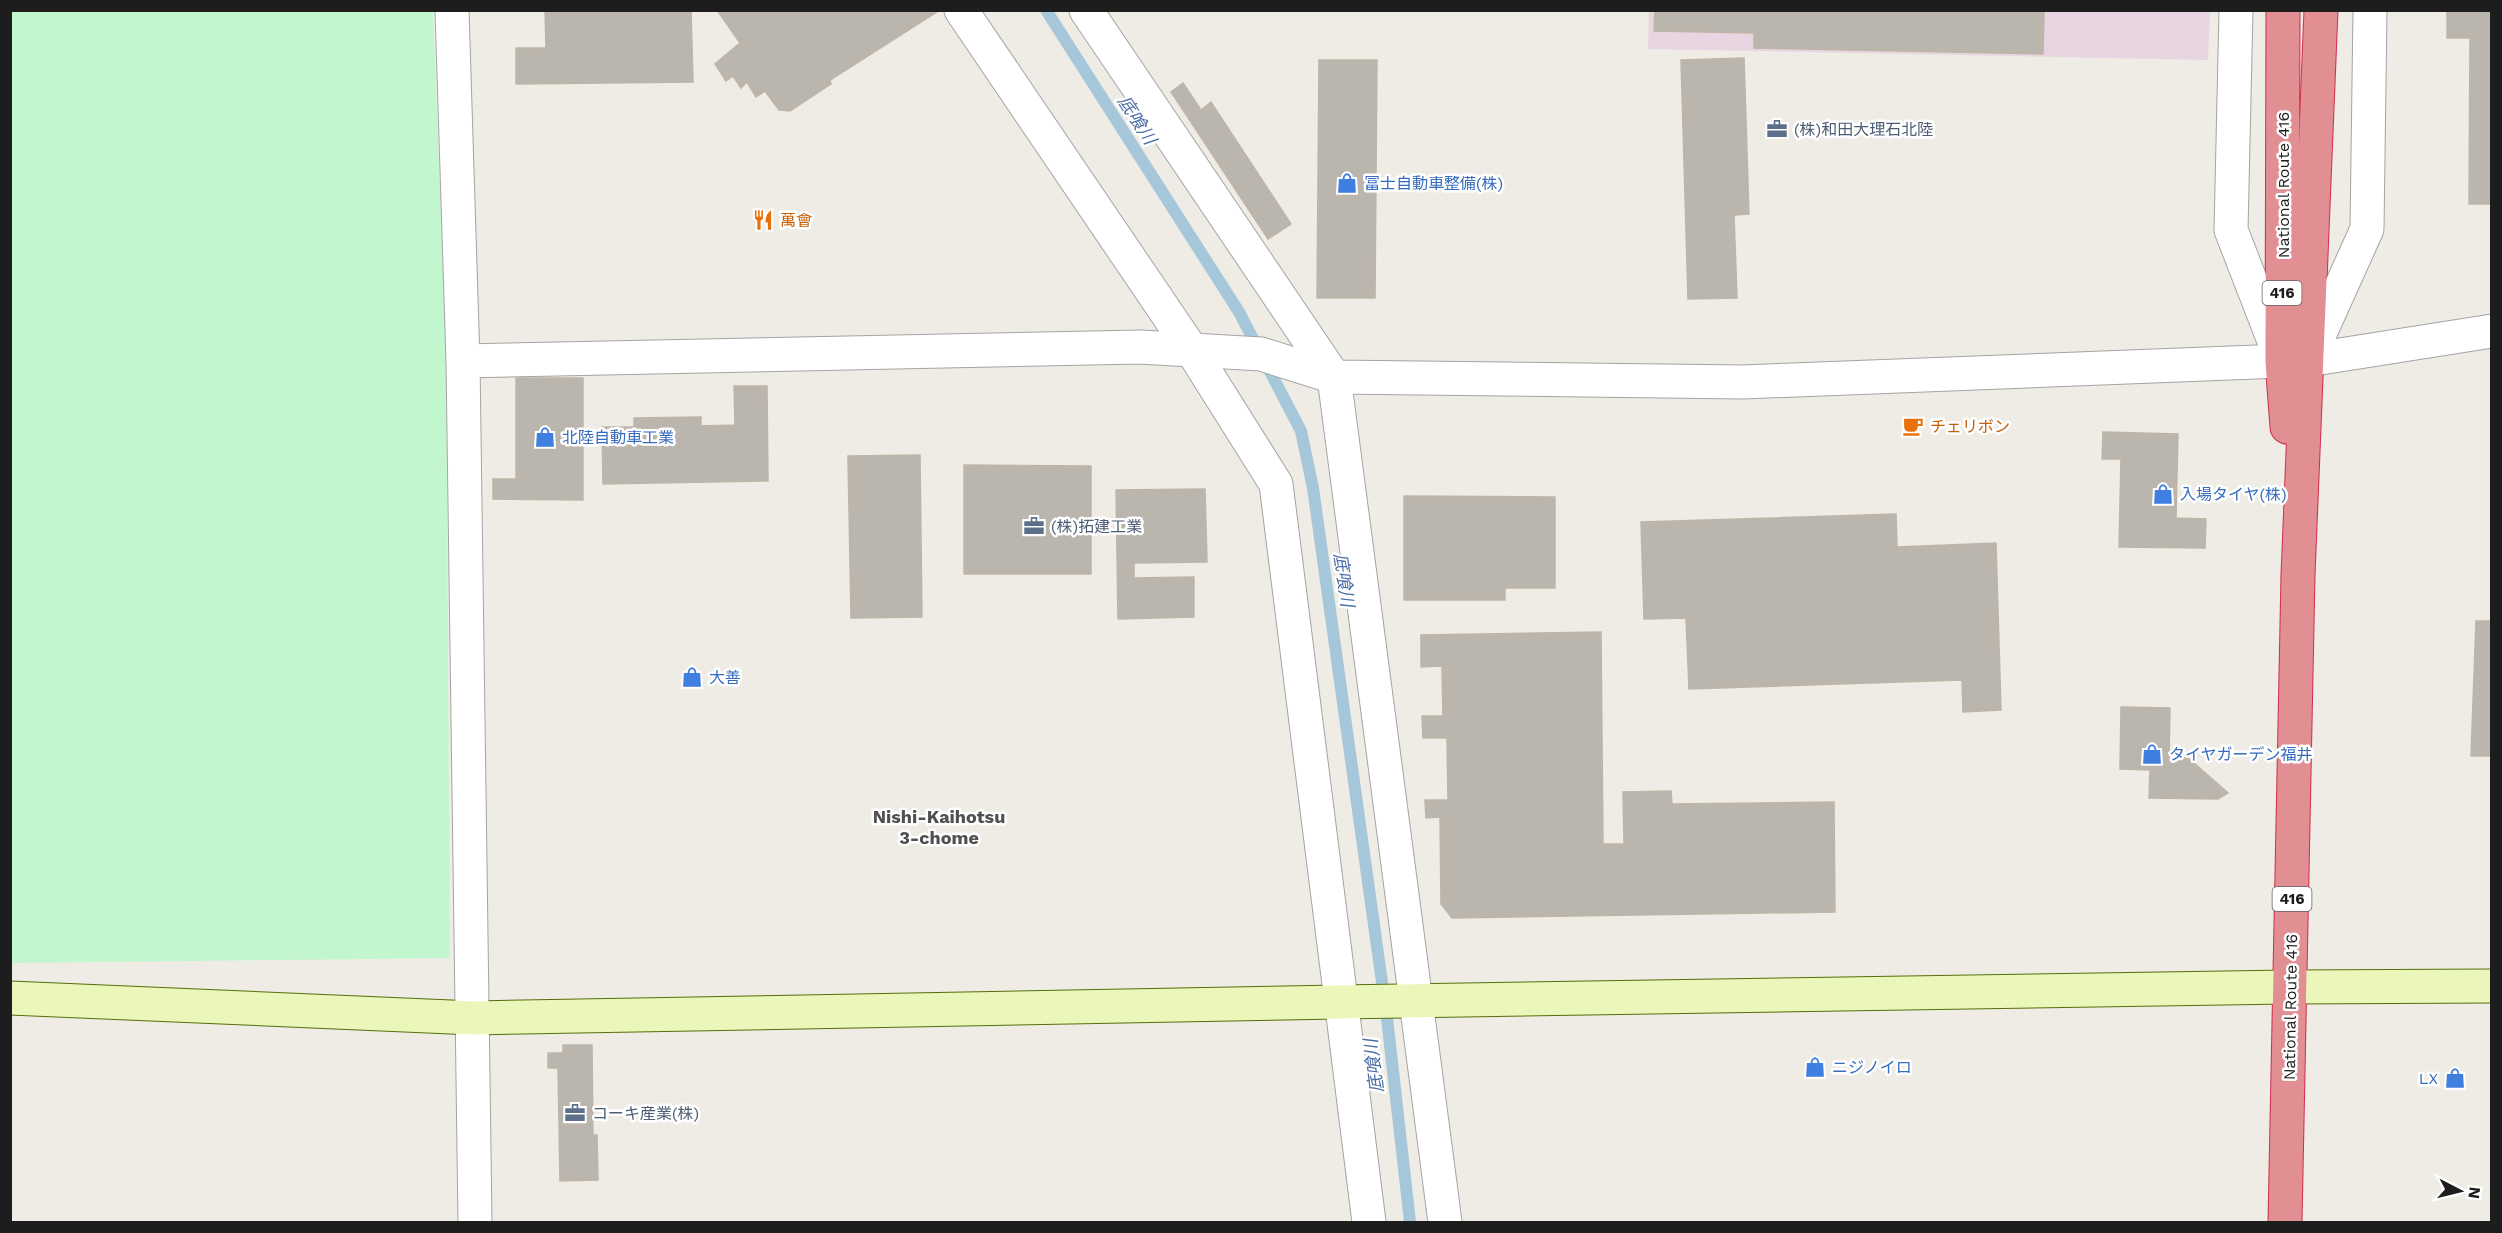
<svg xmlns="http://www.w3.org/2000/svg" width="2502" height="1233" viewBox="0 0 2502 1233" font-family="'Work Sans','Noto Sans JP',sans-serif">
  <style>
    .industrial { fill: #e7d6e1 }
    .park { fill: #c2f6ce }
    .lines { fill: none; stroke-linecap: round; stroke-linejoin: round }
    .stream { stroke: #a6c7da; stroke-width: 12 }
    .building { fill: #bab5ad; stroke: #bfb5a7; stroke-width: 1.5 }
    .street-casing { stroke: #a4a4a4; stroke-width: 35 }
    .secondary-casing { stroke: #566e0a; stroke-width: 35 }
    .highway-casing { stroke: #d02d4e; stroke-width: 35 }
    .street { stroke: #fff; stroke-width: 33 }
    .secondary { stroke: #ebf6ba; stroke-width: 33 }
    .highway { stroke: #e28f93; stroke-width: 33 }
    .labels { text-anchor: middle; stroke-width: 5; stroke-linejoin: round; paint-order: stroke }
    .shield { fill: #fff; stroke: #616161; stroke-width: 1.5 }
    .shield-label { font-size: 15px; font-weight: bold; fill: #1d1d1d }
    .service-label { font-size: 16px; fill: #4e5e75; stroke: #fff; text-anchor: start }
    .shop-label { font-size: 16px; fill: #366cbe; stroke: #fff; text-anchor: start }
    .street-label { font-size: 16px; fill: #1d1d1d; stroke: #fff }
    .food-label { font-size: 16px; fill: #c56008; stroke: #fff; text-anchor: start }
    .water-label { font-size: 18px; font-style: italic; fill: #4f6fa8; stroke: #fff }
    .neighbourhood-label { font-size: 18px; font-weight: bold; fill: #505050; stroke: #fff }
  </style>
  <rect width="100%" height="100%" fill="#eeece4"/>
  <!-- industrial -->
  <path class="industrial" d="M1649,11H2210L2208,60L1648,49Z"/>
  <!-- park -->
  <path class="park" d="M10,11H433L446,347L450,958L11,963Z"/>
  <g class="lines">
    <!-- stream -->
    <path class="stream" d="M1046,10L1239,312L1301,431L1313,488L1387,1018L1410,1222"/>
  </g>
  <!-- building -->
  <g class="building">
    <path d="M545,10H691L693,82L516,84V48H546Z"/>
    <path d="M717,10H940L830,80L831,84L790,111L779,110L765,91L756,97L747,82L741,88L733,76L726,81L715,64L740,43Z"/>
    <path d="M1655,10H2044L2043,54L1754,48V33L1654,31Z"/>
    <path d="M2447,10H2492V204H2469L2470,38H2447Z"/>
    <path d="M1744,58L1749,214L1734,215L1737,298L1688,299L1681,60Z"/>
    <path d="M1319,60H1377L1375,298H1317Z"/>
    <path d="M1183,83L1201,110L1211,102L1291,224L1268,239L1171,92Z"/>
    <path d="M516,378H583V500L493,499V479H516Z"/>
    <path d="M734,386H767L768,481L603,484L602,427H634V418L701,417V426L735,425Z"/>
    <path d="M2103,432L2178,434L2176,518L2206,519L2205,548L2119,547L2121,459H2102Z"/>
    <path d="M920,455L922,617L851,618L848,456Z"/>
    <path d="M964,465L1091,466V574H964Z"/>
    <path d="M1205,489L1207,562L1134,563V578L1194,577V617L1118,619L1116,490Z"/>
    <path d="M1404,496L1555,497V588H1505V600H1404Z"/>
    <path d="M1896,514L1897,547L1996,543L2001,710L1963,712L1962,680L1689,689L1686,618L1644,619L1641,522Z"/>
    <path d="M2476,621H2492V756H2471Z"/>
    <path d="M1601,632L1603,844H1624L1623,792L1671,791L1672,804L1834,802L1835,912L1452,918L1441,904L1440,817L1426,818L1425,800H1448L1447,738H1423L1422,716H1443L1442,666L1421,667V635Z"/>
    <path d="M2121,707L2170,708L2169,757H2187L2228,793L2218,799L2149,798L2150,770L2120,769Z"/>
    <path d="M563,1045H592L593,1135H597L598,1180L560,1181L558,1068H548V1053H563Z"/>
  </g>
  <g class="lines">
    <!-- street casing -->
    <g class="street-casing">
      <g id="street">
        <path d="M452,10L463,361L475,1222"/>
        <path d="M961,10L1193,352L1276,484L1369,1222"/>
        <path d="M1086,10L1334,377L1445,1222"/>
        <path d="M2236,10L2231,230L2281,359"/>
        <path d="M2308,360L2367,229L2370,10"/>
        <path d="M463,361L1140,347L1261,354L1334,377L1743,382L2308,360L2492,331"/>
      </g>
    </g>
    <!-- secondary casing -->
    <g class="secondary-casing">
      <path id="secondary" d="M10,998L474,1018L1339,1002L2291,987L2492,986"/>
    </g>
    <!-- highway casing -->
    <g class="highway-casing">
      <g id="highway">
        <path d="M2283,10L2282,361L2287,427"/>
        <path d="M2285,1222L2298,575L2321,10"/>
      </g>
    </g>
    <!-- street -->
    <use href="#street" class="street"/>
    <!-- secondary -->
    <use href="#secondary" class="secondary"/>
    <!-- highway -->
    <use href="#highway" class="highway"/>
  </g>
  <!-- icons -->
  <defs>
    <g id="office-bare" transform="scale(1.62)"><path d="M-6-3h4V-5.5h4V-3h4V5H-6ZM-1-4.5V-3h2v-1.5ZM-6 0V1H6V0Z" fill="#5c6f8a" stroke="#fff" stroke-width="2.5" paint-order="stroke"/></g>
    <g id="shop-bare" transform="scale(1.62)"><path d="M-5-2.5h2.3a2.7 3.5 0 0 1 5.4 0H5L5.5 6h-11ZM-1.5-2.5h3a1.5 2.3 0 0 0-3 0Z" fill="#3f7fe0" stroke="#fff" stroke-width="2.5" paint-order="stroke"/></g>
    <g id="restaurant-bare" transform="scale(1.62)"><path d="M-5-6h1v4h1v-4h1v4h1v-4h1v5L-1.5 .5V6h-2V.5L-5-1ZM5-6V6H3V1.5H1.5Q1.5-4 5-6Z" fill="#e8710a" stroke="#fff" stroke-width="2.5" paint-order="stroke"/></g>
    <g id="cafe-bare" transform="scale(1.62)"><path d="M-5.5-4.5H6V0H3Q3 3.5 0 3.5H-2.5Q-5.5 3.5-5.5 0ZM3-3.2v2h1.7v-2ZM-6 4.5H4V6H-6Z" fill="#e8710a" stroke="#fff" stroke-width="2.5" paint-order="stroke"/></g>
  </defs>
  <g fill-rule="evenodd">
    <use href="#office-bare" x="1777" y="129"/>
    <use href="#shop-bare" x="1347" y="183"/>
    <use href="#restaurant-bare" x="763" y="220"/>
    <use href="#cafe-bare" x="1913" y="426"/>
    <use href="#shop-bare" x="545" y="437"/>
    <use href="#shop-bare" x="2163" y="494"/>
    <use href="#office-bare" x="1034" y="526"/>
    <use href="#shop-bare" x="692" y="677"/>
    <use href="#shop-bare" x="2152" y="754"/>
    <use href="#shop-bare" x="1815" y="1067"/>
    <use href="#shop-bare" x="2455" y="1078"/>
    <use href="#office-bare" x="575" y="1113"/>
  </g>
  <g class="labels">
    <!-- shield labels -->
    <g class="shield">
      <rect x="2262.5" y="281" width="39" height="24" rx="4.5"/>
      <rect x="2272.5" y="887" width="39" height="24" rx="4.5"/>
    </g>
    <g class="shield-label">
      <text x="2282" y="298">416</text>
      <text x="2292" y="904">416</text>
    </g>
    <!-- service labels -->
    <g class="service-label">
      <text x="1794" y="135">(株)和田大理石北陸</text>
      <text x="1051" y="532">(株)拓建工業</text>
      <text x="592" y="1119">コーキ産業(株)</text>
    </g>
    <!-- shop labels -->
    <g class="shop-label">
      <text x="1364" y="189">冨士自動車整備(株)</text>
      <text x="562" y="443">北陸自動車工業</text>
      <text x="2180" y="500">入場タイヤ(株)</text>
      <text x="709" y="683">大善</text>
      <text x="2169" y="760">タイヤガーデン福井</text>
      <text x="1832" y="1073">ニジノイロ</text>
      <text x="2438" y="1084" text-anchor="end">LX</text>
    </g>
    <!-- street labels -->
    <g class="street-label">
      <text transform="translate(2283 185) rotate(-90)" y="6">National Route 416</text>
      <text transform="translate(2290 1007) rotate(-89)" y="6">National Route 416</text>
    </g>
    <!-- food labels -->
    <g class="food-label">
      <text x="780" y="226">萬會</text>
      <text x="1930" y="432">チェリボン</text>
    </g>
    <!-- water labels -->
    <g class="water-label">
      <text transform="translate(1137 120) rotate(57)" y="6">底喰川</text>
      <text transform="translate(1344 580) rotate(82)" y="6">底喰川</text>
      <text transform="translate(1374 1066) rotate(-97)" y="6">底喰川</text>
    </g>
    <!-- neighbourhood labels -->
    <g class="neighbourhood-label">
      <text x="939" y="823">Nishi-Kaihotsu<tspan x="939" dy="21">3-chome</tspan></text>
    </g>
  </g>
  <!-- border -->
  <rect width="2502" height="1233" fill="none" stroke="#1d1d1d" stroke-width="24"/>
  <!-- north arrow -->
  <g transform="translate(2460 1191) rotate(97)" stroke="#ffffff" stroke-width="4.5" paint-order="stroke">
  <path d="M0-4.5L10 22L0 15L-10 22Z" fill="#1d1d1d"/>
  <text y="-9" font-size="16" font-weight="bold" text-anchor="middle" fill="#1d1d1d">N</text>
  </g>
</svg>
